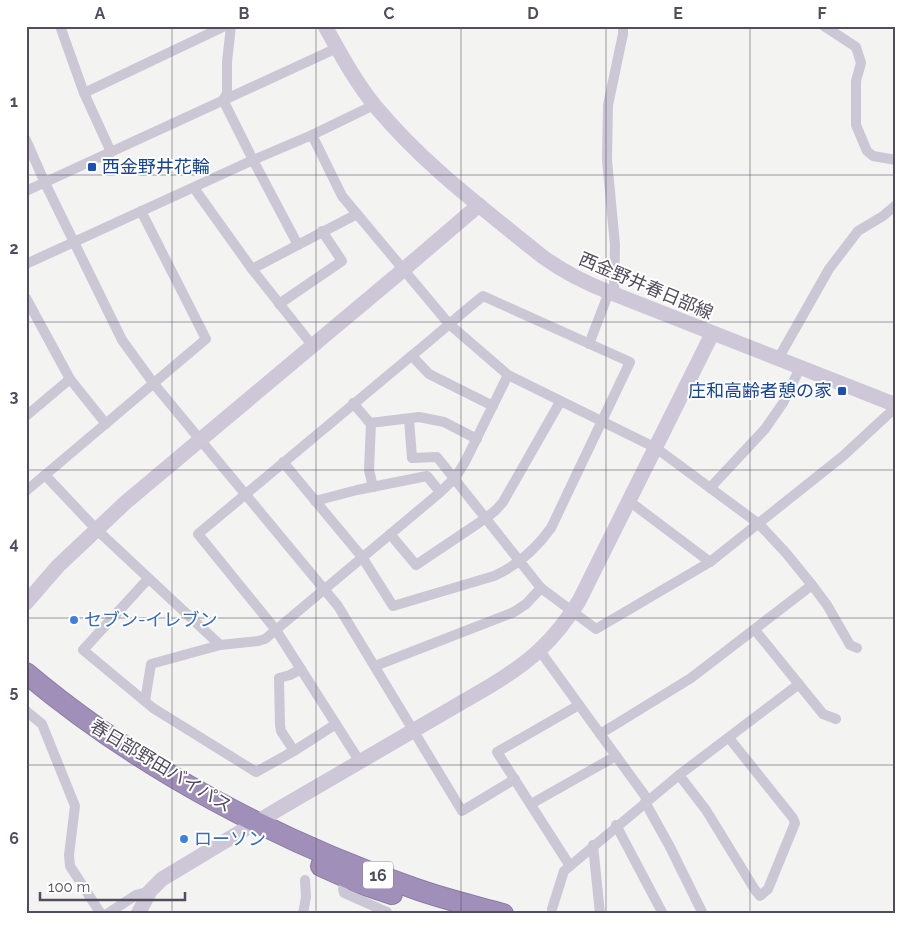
<svg xmlns="http://www.w3.org/2000/svg" width="922" height="940" viewBox="0 0 922 940" font-family="Raleway,'Noto Sans JP',sans-serif">
  <style>
    .lines { fill: none; stroke-linecap: round; stroke-linejoin: round }
    .highway-casing { stroke: #8c7ba5; stroke-width: 22 }
    .street { stroke: #cbc7d4; stroke-width: 10 }
    .secondary { stroke: #cdc7d7; stroke-width: 15 }
    .highway { stroke: #a090b9; stroke-width: 20 }
    .grid { fill: none; stroke: #524c5d; stroke-width: 1; stroke-opacity: 0.55 }
    .transit-dot { fill: #1a4fb4; stroke: #fff; stroke-width: 2 }
    .shop-dot { fill: #3f7fe0; stroke: #fff; stroke-width: 2 }
    .labels { text-anchor: middle; stroke-width: 4; stroke-linejoin: round; paint-order: stroke }
    .shield { fill: #fff; stroke: #86828e; stroke-width: 1 }
    .shield-label { font-size: 16px; font-weight: bold; fill: #524c5d }
    .transit-label { font-size: 18px; fill: #164399; stroke: #fff; text-anchor: start }
    .street-label { font-size: 18px; fill: #524c5d; stroke: #fff }
    .shop-label { font-size: 18px; fill: #366cbe; stroke: #fff; text-anchor: start }
    .neatline { fill: none; stroke: #524c5d; stroke-width: 2 }
    .grid-label { font-size: 16px; text-anchor: middle; font-weight: bold; fill: #524c5d }
  </style>
  <rect width="100%" height="100%" fill="#f3f3f2"/>
  <g class="lines">
    <!-- highway casing -->
    <g class="highway-casing">
      <g id="highway">
        <path d="M26,673C139,768 277,841 416,889C444,899 474,906 503,914"/>
        <path d="M321,866L359,883L392,894"/>
      </g>
    </g>
    <!-- street -->
    <g class="street">
      <path d="M60,26L84,93L111,152"/>
      <path d="M231,26L227,62V93L223,100L253,160L298,245"/>
      <path d="M824,26L856,47L861,63L856,81V125L867,151L873,156L896,160"/>
      <path d="M84,93L225,26"/>
      <path d="M312,135L342,196L449,324L508,375L656,448L759,524L786,553L812,585L827,605L850,645L857,648"/>
      <path d="M26,140L45,183L122,340L154,384L338,606L462,811L515,779"/>
      <path d="M194,188L252,269L312,345"/>
      <path d="M26,191L337,48"/>
      <path d="M26,264L253,160L312,135L374,105"/>
      <path d="M252,269L357,214"/>
      <path d="M614,294L615,245L607,160L608,105L623,34V26"/>
      <path d="M26,298L70,379L106,424"/>
      <path d="M279,304L342,261L322,231"/>
      <path d="M589,344L609,292"/>
      <path d="M412,356L429,374L493,406"/>
      <path d="M778,359L829,269L858,231L883,216L896,205"/>
      <path d="M353,403L370,423L419,417L444,422L477,439"/>
      <path d="M26,416L70,379"/>
      <path d="M409,419L412,458L437,457L541,588L596,629L710,562L843,456L896,407"/>
      <path d="M371,423L369,470L373,487"/>
      <path d="M283,462L362,557L393,606L494,576C518,565 536,549 551,528L630,362L483,296C458,316 435,337 410,357C339,416 268,475 198,534L276,630L360,762"/>
      <path d="M45,475L96,529L220,645"/>
      <path d="M710,488L765,429L783,403L800,368"/>
      <path d="M26,491L206,339L141,211"/>
      <path d="M315,501L357,490L427,476L440,492"/>
      <path d="M629,501L710,562"/>
      <path d="M390,534L416,565L486,518L496,510L503,502L560,402"/>
      <path d="M148,579L83,650L153,708L256,772L294,751"/>
      <path d="M755,630L823,714L836,719"/>
      <path d="M540,651L648,800"/>
      <path d="M375,666L514,612L526,604L541,588"/>
      <path d="M301,669L290,675L279,678L280,725L281,731L294,751L336,724"/>
      <path d="M145,701L151,664L220,645L258,641L265,639L437,495L455,478L465,462L508,375"/>
      <path d="M26,711L42,724L75,806L69,855L70,866L101,914"/>
      <path d="M600,734L691,678L812,585"/>
      <path d="M679,775L706,810L755,890L760,896L768,889L795,823L793,818L729,738"/>
      <path d="M645,802L670,847L703,914"/>
      <path d="M531,804L616,756"/>
      <path d="M616,825L663,914"/>
      <path d="M593,845L600,914"/>
      <path d="M570,866L497,752L579,705"/>
      <path d="M346,877L343,889L344,893L387,912L385,914"/>
      <path d="M552,909L564,871L570,866L679,775L799,684"/>
      <path d="M107,914L136,895L150,891"/>
      <path d="M303,914L306,897L305,880"/>
    </g>
    <!-- secondary -->
    <g class="secondary">
      <path d="M325,26C340,53 356,83 376,107C424,165 485,210 543,257C564,272 585,283 609,292L896,405"/>
      <path d="M26,603L58,566L126,502L403,270L479,205"/>
      <path d="M138,914L150,891L162,879L282,807L490,686C530,662 554,641 579,601L712,334"/>
    </g>
    <!-- highway -->
    <use href="#highway" class="highway"/>
  </g>
  <!-- grid -->
  <path class="grid" d="M172,26V914M316,26V914M461,26V914M606,26V914M750,26V914M26,175H896M26,322H896M26,470H896M26,618H896M26,765H896"/>
  <!-- markers -->
  <g class="transit-dot">
    <rect x="87" y="162" width="10" height="10" rx="2.5"/>
    <rect x="837" y="386" width="10" height="10" rx="2.5"/>
  </g>
  <g class="shop-dot">
    <circle cx="74" cy="620" r="5"/>
    <circle cx="184" cy="839" r="5"/>
  </g>
  <g class="labels">
    <!-- shield labels -->
    <rect class="shield" x="363" y="861.5" width="30" height="27" rx="4"/>
    <g class="shield-label">
      <text x="378" y="881">16</text>
    </g>
    <!-- transit labels -->
    <g class="transit-label">
      <text x="102" y="173">西金野井花輪</text>
      <text x="832" y="397" text-anchor="end">庄和高齢者憩の家</text>
    </g>
    <!-- street labels -->
    <g class="street-label">
      <text transform="translate(646 286) rotate(23)" y="6">西金野井春日部線</text>
      <text transform="translate(161 766) rotate(31)" y="6">春日部野田バイパス</text>
    </g>
    <!-- shop labels -->
    <g class="shop-label">
      <text x="84" y="626">セブン-イレブン</text>
      <text x="194" y="845">ローソン</text>
    </g>
  </g>
  <!-- border -->
  <rect width="922" height="940" fill="none" stroke="#ffffff" stroke-width="55"/>
  <!-- scale -->
  <path d="M40 892v8h145v-8" fill="none" stroke="#524c5d" stroke-width="2.5"/>
  <text x="48" y="892" font-size="15" fill="#524c5d" stroke="#ffffff" stroke-width="4" paint-order="stroke">100 m</text>
  <rect x="28" y="28" width="866" height="884" class="neatline"/>
  <g class="grid-label">
    <text x="100" y="19">A</text>
    <text x="244" y="19">B</text>
    <text x="389" y="19">C</text>
    <text x="533" y="19">D</text>
    <text x="678" y="19">E</text>
    <text x="822" y="19">F</text>
    <text x="14" y="107">1</text>
    <text x="14" y="254">2</text>
    <text x="14" y="402">3</text>
    <text x="14" y="549">4</text>
    <text x="14" y="697">5</text>
    <text x="14" y="844">6</text>
  </g>
</svg>
